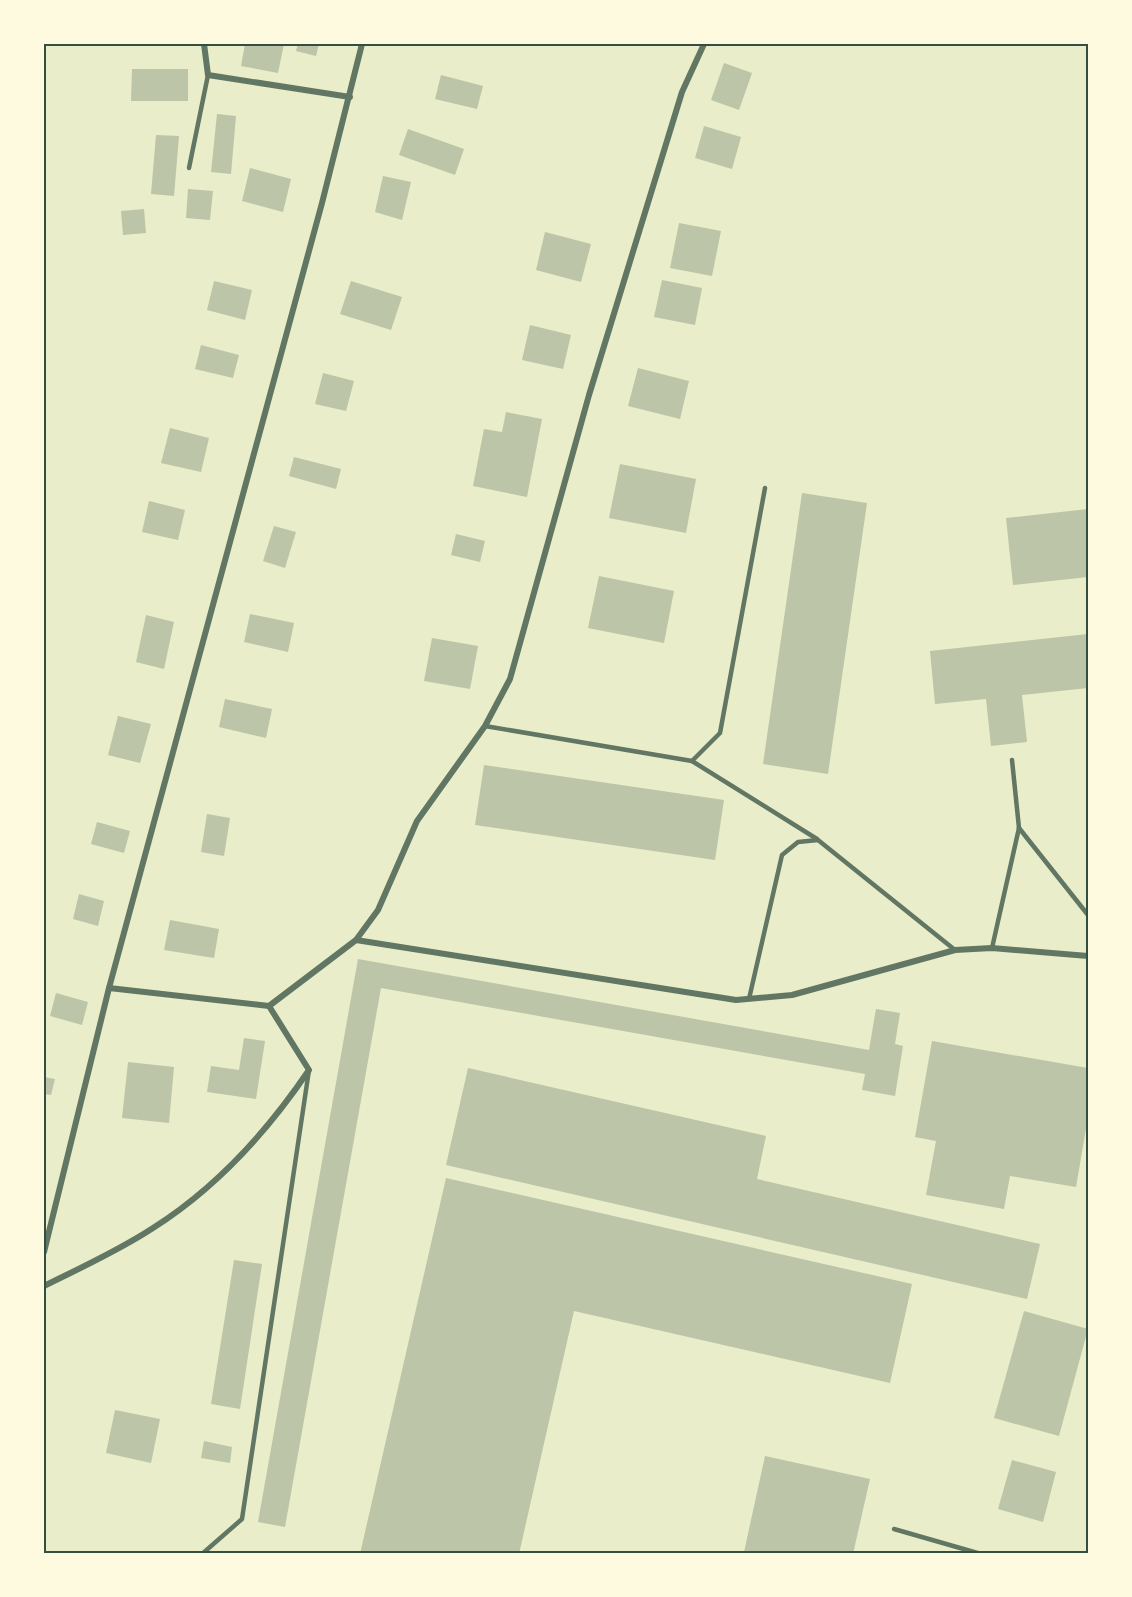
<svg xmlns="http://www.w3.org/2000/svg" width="1132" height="1597" viewBox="0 0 1132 1597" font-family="Montserrat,sans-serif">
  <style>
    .building { fill: #bcc5a7 }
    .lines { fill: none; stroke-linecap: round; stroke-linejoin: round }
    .service { stroke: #617663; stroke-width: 4.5 }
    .minor { stroke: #617663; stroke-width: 6 }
    .neatline { fill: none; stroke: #344e41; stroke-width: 2 }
  </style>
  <rect width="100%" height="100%" fill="#e9edc9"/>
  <!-- building -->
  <g class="building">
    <path d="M245,44H284L278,73L241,66Z"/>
    <path d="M298,44H319L316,56L296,51Z"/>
    <path d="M724,63L752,73L739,110L711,100Z"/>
    <path d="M132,69H188V101H131Z"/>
    <path d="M441,75L483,86L477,109L435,99Z"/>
    <path d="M217,114L236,116L231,174L211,172Z"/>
    <path d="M704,126L741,137L732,169L695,158Z"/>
    <path d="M408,129L464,149L455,175L399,155Z"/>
    <path d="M156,135L179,136L174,196L151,194Z"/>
    <path d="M250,168L291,179L283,212L242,201Z"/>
    <path d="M383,176L411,182L402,220L375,212Z"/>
    <path d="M188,189L213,191L210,220L186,218Z"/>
    <path d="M144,209L146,233L123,235L121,211Z"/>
    <path d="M679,223L721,231L712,276L670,268Z"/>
    <path d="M545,232L591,244L581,282L536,270Z"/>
    <path d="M662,280L702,288L695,325L654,317Z"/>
    <path d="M214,281L252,290L245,320L207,310Z"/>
    <path d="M351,281L402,297L391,330L340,314Z"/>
    <path d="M530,325L571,335L563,369L522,360Z"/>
    <path d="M201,345L239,355L233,378L195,369Z"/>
    <path d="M638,368L689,381L680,419L628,406Z"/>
    <path d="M323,373L354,381L346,411L315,404Z"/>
    <path d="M506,412L542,419L527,497L473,486L484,429L502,432Z"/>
    <path d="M170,428L209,438L201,472L161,463Z"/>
    <path d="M294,457L341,469L336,489L289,476Z"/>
    <path d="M620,464L696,479L686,533L609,518Z"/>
    <path d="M802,493L867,503L828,774L763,764Z"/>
    <path d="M149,501L185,510L178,540L142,532Z"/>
    <path d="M1088,509V577L1013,585L1006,518Z"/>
    <path d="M274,526L296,532L285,568L263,561Z"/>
    <path d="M456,534L485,541L480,562L451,555Z"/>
    <path d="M599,576L674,591L664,643L588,628Z"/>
    <path d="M250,614L294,623L288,652L244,642Z"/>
    <path d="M146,615L174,622L164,669L136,662Z"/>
    <path d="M1088,634V688L1022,695L1027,742L991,746L986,699L935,704L930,651Z"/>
    <path d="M432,638L478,646L470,689L424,681Z"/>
    <path d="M225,699L272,709L266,738L219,727Z"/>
    <path d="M118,716L151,724L140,763L108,755Z"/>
    <path d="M484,765L724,800L715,860L475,825Z"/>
    <path d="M207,814L230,818L224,856L201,852Z"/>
    <path d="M97,822L130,831L124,853L91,844Z"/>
    <path d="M79,894L104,901L98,926L73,919Z"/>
    <path d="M170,920L219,929L214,958L164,950Z"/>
    <path d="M358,959L869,1050L876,1009L900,1013L895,1044L903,1046L895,1096L862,1090L865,1074L381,988L285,1527L258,1522Z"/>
    <path d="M56,993L88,1002L82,1025L50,1016Z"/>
    <path d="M244,1038L265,1041L256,1099L207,1092L211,1066L239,1070Z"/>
    <path d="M932,1041L1088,1068V1117L1076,1187L1010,1176L1004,1209L926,1195L936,1141L915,1137Z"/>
    <path d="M128,1062L174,1067L169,1123L122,1118Z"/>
    <path d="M468,1068L766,1136L757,1179L1040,1244L1027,1299L446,1165Z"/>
    <path d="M44,1077L55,1079L51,1095L44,1094Z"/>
    <path d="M446,1178L912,1284L890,1383L574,1311L519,1554H360Z"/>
    <path d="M234,1260L262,1264L240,1409L211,1404Z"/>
    <path d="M1024,1311L1088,1329L1059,1436L994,1418Z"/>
    <path d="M115,1410L160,1419L151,1463L106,1453Z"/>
    <path d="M204,1441L232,1447L230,1463L201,1458Z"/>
    <path d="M765,1456L870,1479L853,1554L744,1552Z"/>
    <path d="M1012,1460L1056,1472L1043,1522L998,1509Z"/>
  </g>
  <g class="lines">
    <!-- service -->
    <g class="service">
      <path d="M189,168L208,75"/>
      <path d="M485,726L692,761L817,839"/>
      <path d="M692,761L720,733L765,488"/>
      <path d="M1019,828L1088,915"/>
      <path d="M992,948L1019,828L1012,760"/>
      <path d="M749,999L782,855L798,842L818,840L955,950"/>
      <path d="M894,1529L981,1554"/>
      <path d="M202,1554L242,1519L309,1070"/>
    </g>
    <!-- minor -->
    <g class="minor">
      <path d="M204,44L208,75L350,97"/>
      <path d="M356,940L736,1000L792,995L955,950L992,948L1088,956"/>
      <path d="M109,988L269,1006"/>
      <path d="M44,1252L109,988L322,203L362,44"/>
      <path d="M44,1286C80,1268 118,1251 153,1228C216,1188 267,1132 309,1070L269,1006L356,940L378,910L417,821L485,726L510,679L589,395L682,92L704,44"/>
    </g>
  </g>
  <!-- border -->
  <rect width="1132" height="1597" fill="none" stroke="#fefae0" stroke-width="90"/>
  <rect x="45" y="45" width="1042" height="1507" class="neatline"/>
</svg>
